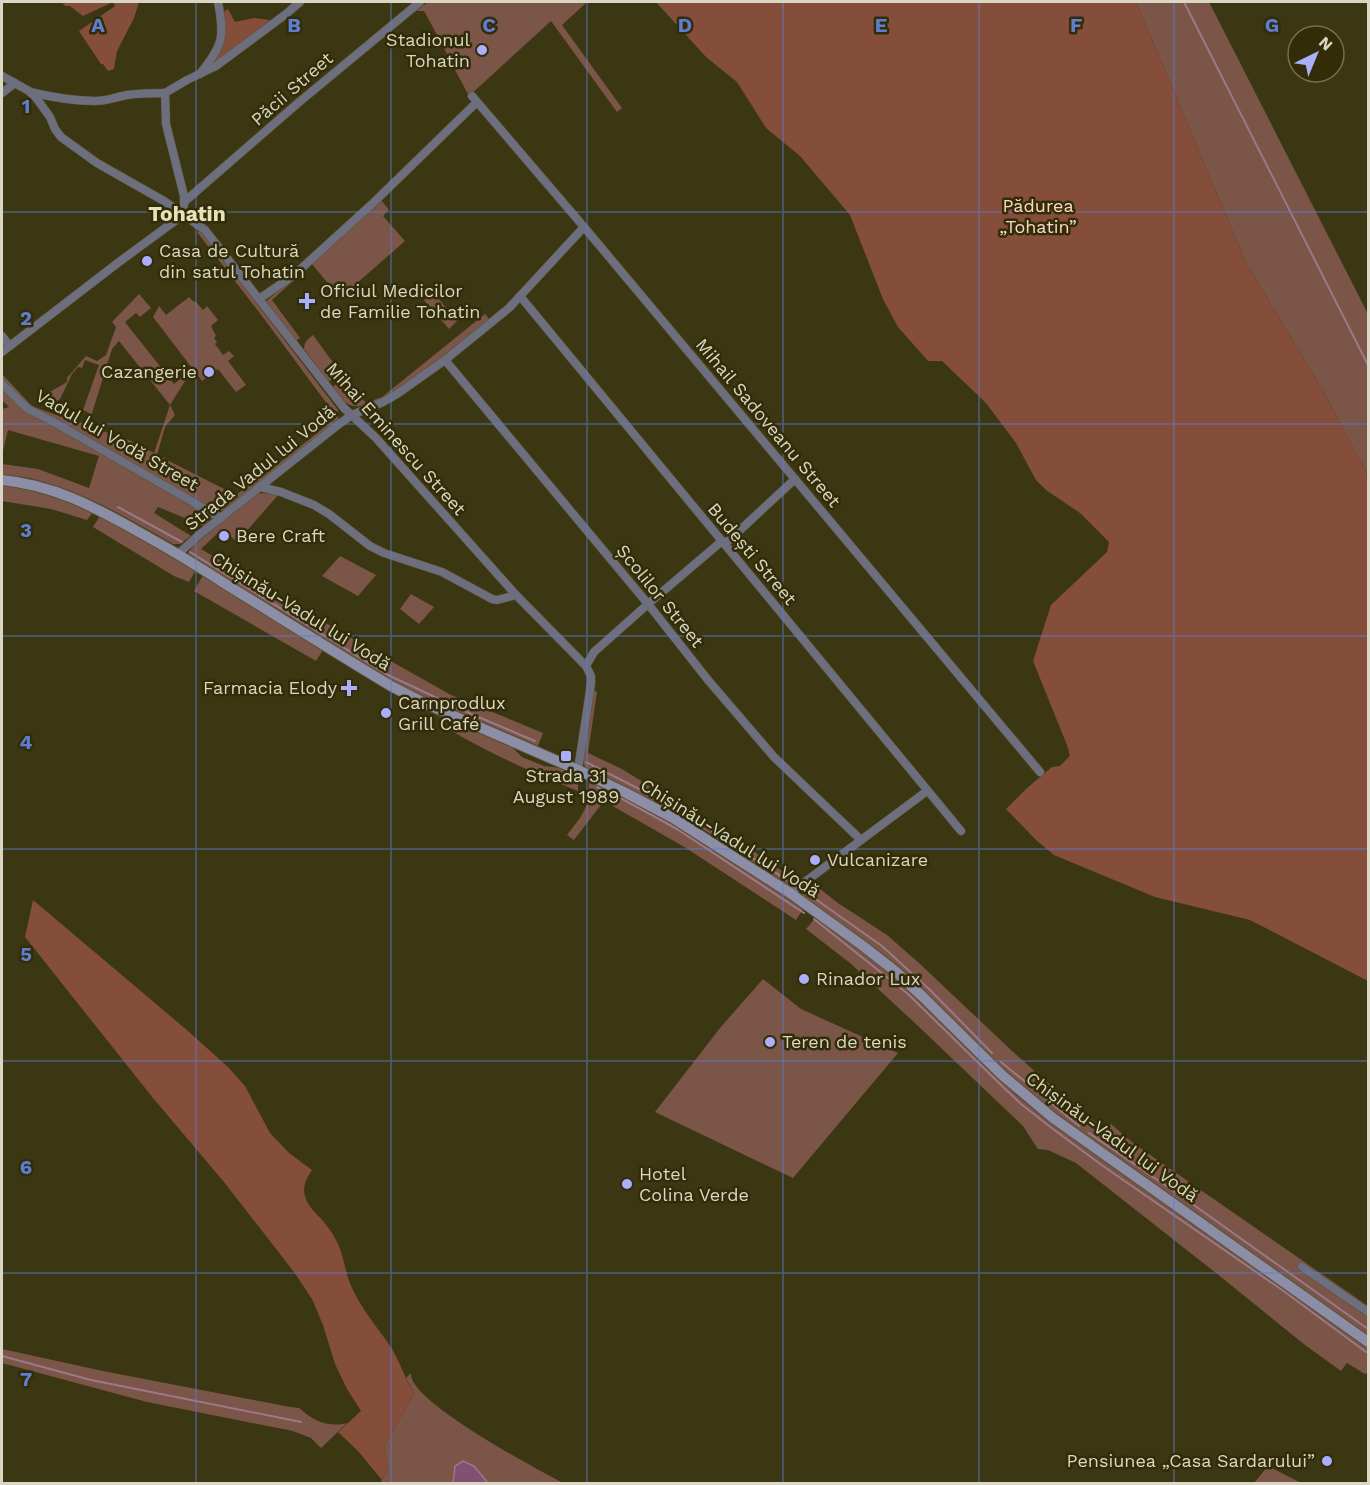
<svg xmlns="http://www.w3.org/2000/svg" width="1370" height="1485" viewBox="0 0 1370 1485" font-family="'Work Sans',sans-serif">
  <style>
    .green { fill: #7a5548; fill-rule: evenodd }
    .forest { fill: #854e3a }
    .water { fill: #825070; stroke: #9c7889; stroke-width: 1.5 }
    .lines { fill: none; stroke-linecap: round; stroke-linejoin: round }
    .stream { stroke: #9c7889; stroke-width: 2 }
    .minor-casing { stroke: #585433; stroke-width: 9 }
    .secondary-casing { stroke: #585433; stroke-width: 12 }
    .minor { stroke: #6d6e7e; stroke-width: 8 }
    .secondary { stroke: #8b8ea6; stroke-width: 10 }
    .grid { fill: none; stroke: #5f7ed1; stroke-width: 1.5; stroke-opacity: 0.55 }
    .poi-dot { fill: #abaffb; stroke: #322c08; stroke-width: 2 }
    .labels { text-anchor: middle; stroke-width: 5; stroke-linejoin: round; paint-order: stroke }
    .poi-label { font-size: 18px; fill: #d9d7c3; stroke: #322c08; text-anchor: start }
    .street-label { font-size: 18px; fill: #d9d7c3; stroke: #322c08 }
    .park-label { font-size: 18px; fill: #fbd7ca; stroke: #322c08 }
    .quarter-label { font-size: 21px; font-weight: bold; fill: #e8e2ba; stroke: #322c08 }
    .grid-label { font-size: 20px; text-anchor: middle; font-weight: bold; fill: #5f7ed1; stroke: #322c08; stroke-width: 5; stroke-linejoin: round; paint-order: stroke }
  </style>
  <rect width="100%" height="100%" fill="#3c3713"/>
  <!-- green -->
  <g class="green">
    <path d="M428,2H587L562,25L622,108L617,112L551,21L469,96C453,67 440,39 424,11H416Z"/>
    <path d="M1136,2H1209L1368,314V476L1322,389L1246,263Z"/>
    <path d="M381,200L389,210L383,216L405,241L340,298L312,264L272,300L300,338L297,340H294L265,302L312,263Z"/>
    <path d="M199,231L206,237L338,410V420L227,509L218,512L204,526L158,507L154,513L191,536L180,544H173C128,518 81,490 29,478C20,476 11,476 2,474V464L38,469L89,488L99,456L8,430L2,455V409L9,407L2,400V374L32,406L56,415L61,410L65,411L63,418L84,424L88,412L83,410L99,365L85,360L82,368L78,367L72,374L60,399L57,401L43,396L67,382V378L86,356L97,361L106,355L116,327L112,322L139,294L151,308L140,317L136,313L125,322L174,384L185,375L182,371L186,368L190,373L170,405L175,415L165,427L157,455L236,495L256,480L255,476L260,473L263,476L336,418V416L262,316L197,232ZM119,341L170,405L154,453L131,441L88,426L112,349Z"/>
    <path d="M433,292L457,321L449,329L424,300Z"/>
    <path d="M189,297L194,302L195,301L203,310L207,306L218,320L211,326L216,336L214,338L217,342L215,344L223,355L229,351L234,356L228,361L246,385L236,392L218,369L202,381L153,317L159,306L166,315Z"/>
    <path d="M485,314L490,320C463,341 387,411 353,406C344,404 339,395 333,387L343,377L366,403L382,397Z"/>
    <path d="M313,335L340,372L330,381L327,380L304,349C304,342 308,339 313,335Z"/>
    <path d="M2,485C34,490 62,499 93,512L87,520L51,509L2,501Z"/>
    <path d="M257,493L279,494L237,542L222,529L201,549L380,655L451,695L543,733L538,746L419,695L386,678L287,615L190,557L188,553L194,545Z"/>
    <path d="M100,516L196,570L189,582L174,576L93,527Z"/>
    <path d="M340,556L376,575L358,596L322,576Z"/>
    <path d="M203,575L323,650L316,661L194,591Z"/>
    <path d="M411,594L434,607L419,624L400,609Z"/>
    <path d="M594,690L597,692L588,753L622,769L752,850L799,883L790,886L706,831L655,802L587,769L584,765V756Z"/>
    <path d="M456,723L511,746L522,757L544,766L560,768L578,776V791C533,773 491,754 450,730Z"/>
    <path d="M589,780C665,813 734,863 804,908L796,920L686,848L604,801L574,840L567,835L580,818L588,803Z"/>
    <path d="M808,883L815,885L838,903L887,935L919,963L1011,1050L1067,1100L1104,1129L1111,1124L1133,1143L1368,1306V1336L1068,1124L1024,1089L873,947L802,895L803,889Z"/>
    <path d="M817,916L901,982L981,1062L1016,1095L1043,1116L1367,1346L1368,1373L1365,1374L1347,1363L1341,1371L1305,1345L1216,1273L1076,1163L1048,1150L1038,1149L1023,1126L917,1025L850,963L806,929Z"/>
    <path d="M763,979L801,1009L898,1053L793,1178L655,1112L720,1028Z"/>
    <path d="M2,1349L103,1371L290,1407L299,1408C313,1421 329,1428 347,1423L321,1448L311,1438L293,1431L147,1402L2,1363Z"/>
    <path d="M411,1373C408,1401 537,1469 563,1483L380,1484L388,1468L384,1446L414,1394L406,1378Z"/>
    <path d="M1268,1466L1301,1483H1254Z"/>
  </g>
  <!-- forest -->
  <g class="forest">
    <path d="M62,2H139L134,18L117,51L114,69L108,71L103,64H101L79,31L115,6L113,2L83,16L70,6H65Z"/>
    <path d="M656,2H1136L1246,263L1322,389L1368,476V981L1250,920L1155,897L1054,855L1037,841L1006,809L1026,789L1052,767L1060,766L1070,756L1067,745L1033,661L1051,605L1107,552L1109,542L1080,513L1046,490L1036,480L1016,443L986,403L942,361H928L898,327L883,299L850,215L800,156L766,128L737,82L706,57Z"/>
    <path d="M228,9L235,22L254,18L270,20L217,64L207,69C219,48 230,36 223,12Z"/>
    <path d="M33,900L188,1031L228,1067L245,1086L270,1133L289,1153L312,1170C307,1178 302,1186 305,1196C308,1207 316,1213 323,1221C328,1227 333,1234 336,1240C345,1257 345,1276 354,1292C364,1313 380,1330 392,1349C401,1364 405,1379 414,1394L384,1446L388,1468L382,1480L358,1451L338,1432L361,1411L347,1389L335,1364L323,1325L312,1299L294,1272L224,1182L153,1098L25,937Z"/>
  </g>
  <!-- water -->
  <path class="water" d="M463,1461L474,1466L488,1483H453L455,1466Z"/>
  <g class="lines">
    <!-- stream -->
    <g class="stream">
      <path d="M1184,2L1368,365"/>
      <path d="M118,507L182,542"/>
      <path d="M190,552L388,675L469,713L535,741"/>
      <path d="M586,762L645,792L712,831L793,884"/>
      <path d="M597,787L617,796L677,829L804,913"/>
      <path d="M804,891L882,946L931,991L992,1053"/>
      <path d="M814,919L908,994L1000,1084L1021,1104L1053,1129L1103,1166L1285,1292L1366,1352"/>
      <path d="M1001,1062L1079,1126"/>
      <path d="M1089,1133L1191,1203L1368,1329"/>
      <path d="M2,1356L91,1380L301,1422"/>
    </g>
    <!-- minor casing -->
    <g class="minor-casing">
      <g id="minor">
        <path d="M200,74C223,44 225,38 218,2"/>
        <path d="M2,76L29,91L37,99L50,117L55,129L61,137L97,163L164,201L205,230L344,408L376,438L516,595L586,666L591,676V684L578,770"/>
        <path d="M30,92C51,97 73,101 95,101C106,101 116,97 127,95C140,93 152,93 165,93"/>
        <path d="M2,93L15,83"/>
        <path d="M165,93L187,80L216,66L286,14L300,2"/>
        <path d="M165,93L166,124L184,196V205"/>
        <path d="M472,96L584,227L1040,772"/>
        <path d="M184,202L298,103L420,2"/>
        <path d="M520,296L961,831"/>
        <path d="M259,299L294,275L371,205L477,102"/>
        <path d="M2,336L9,345"/>
        <path d="M2,352L119,262L183,215"/>
        <path d="M445,360L648,604L708,680L774,757L861,840"/>
        <path d="M2,384L28,409L52,421L221,518"/>
        <path d="M260,487L281,492L314,505L329,514L370,546L384,553L442,572L492,599L497,600L516,595"/>
        <path d="M725,544L795,479"/>
        <path d="M178,554L199,535L339,424L352,415L383,402L397,394L445,360L509,308L584,227"/>
        <path d="M586,666L594,652L648,604L722,541"/>
        <path d="M790,893L927,791"/>
        <path d="M1302,1267L1368,1312"/>
      </g>
    </g>
    <!-- secondary casing -->
    <g class="secondary-casing">
      <path id="secondary" d="M2,480C53,485 93,506 137,531C168,548 198,566 227,585C282,619 336,653 391,686L424,703L578,770L626,793L673,818L790,893L863,946L895,971L923,997L1002,1075L1053,1118L1368,1342"/>
    </g>
    <!-- minor -->
    <use href="#minor" class="minor"/>
    <!-- secondary -->
    <use href="#secondary" class="secondary"/>
  </g>
  <!-- grid -->
  <path class="grid" d="M196,2V1484M391,2V1484M587,2V1484M783,2V1484M979,2V1484M1174,2V1484M2,212H1368M2,424H1368M2,636H1368M2,849H1368M2,1061H1368M2,1273H1368"/>
  <!-- markers -->
  <g class="poi-dot">
    <circle cx="482" cy="50" r="6"/>
    <circle cx="147" cy="261" r="6"/>
    <path d="M304 292h6v6h6v6h-6v6h-6v-6h-6v-6h6z"/>
    <circle cx="209" cy="372" r="6"/>
    <circle cx="224" cy="536" r="6"/>
    <path d="M346 679h6v6h6v6h-6v6h-6v-6h-6v-6h6z"/>
    <circle cx="386" cy="713" r="6"/>
    <rect x="560" y="750" width="12" height="12" rx="3"/>
    <circle cx="815" cy="860" r="6"/>
    <circle cx="804" cy="979" r="6"/>
    <circle cx="770" cy="1042" r="6"/>
    <circle cx="627" cy="1184" r="6"/>
    <circle cx="1327" cy="1461" r="6"/>
  </g>
  <g class="labels">
    <!-- poi labels -->
    <g class="poi-label">
      <text x="470" y="46" text-anchor="end">Stadionul<tspan x="470" dy="21">Tohatin</tspan></text>
      <text x="159" y="257">Casa de Cultură<tspan x="159" dy="21">din satul Tohatin</tspan></text>
      <text x="320" y="297">Oficiul Medicilor<tspan x="320" dy="21">de Familie Tohatin</tspan></text>
      <text x="197" y="378" text-anchor="end">Cazangerie</text>
      <text x="236" y="542">Bere Craft</text>
      <text x="337" y="694" text-anchor="end">Farmacia Elody</text>
      <text x="398" y="709">Carnprodlux<tspan x="398" dy="21">Grill Café</tspan></text>
      <text x="566" y="782" text-anchor="middle">Strada 31<tspan x="566" dy="21">August 1989</tspan></text>
      <text x="827" y="866">Vulcanizare</text>
      <text x="816" y="985">Rinador Lux</text>
      <text x="782" y="1048">Teren de tenis</text>
      <text x="639" y="1180">Hotel<tspan x="639" dy="21">Colina Verde</tspan></text>
      <text x="1315" y="1467" text-anchor="end">Pensiunea „Casa Sardarului”</text>
    </g>
    <!-- street labels -->
    <g class="street-label">
      <text transform="translate(292 89) rotate(-41)" y="6">Păcii Street</text>
      <text transform="translate(768 423) rotate(50)" y="6">Mihail Sadoveanu Street</text>
      <text transform="translate(396 439) rotate(48)" y="6">Mihai Eminescu Street</text>
      <text transform="translate(117 440) rotate(30)" y="6">Vadul lui Vodă Street</text>
      <text transform="translate(260 468) rotate(-39)" y="6">Strada Vadul lui Vodă</text>
      <text transform="translate(752 554) rotate(50)" y="6">Budești Street</text>
      <text transform="translate(660 596) rotate(51)" y="6">Școlilor Street</text>
      <text transform="translate(301 611) rotate(32)" y="6">Chișinău-Vadul lui Vodă</text>
      <text transform="translate(730 838) rotate(32)" y="6">Chișinău-Vadul lui Vodă</text>
      <text transform="translate(1112 1137) rotate(36)" y="6">Chișinău-Vadul lui Vodă</text>
    </g>
    <!-- park labels -->
    <g class="park-label">
      <text x="1038" y="212">Pădurea<tspan x="1038" dy="21">„Tohatin”</tspan></text>
    </g>
    <!-- quarter labels -->
    <g class="quarter-label">
      <text x="187" y="221">Tohatin</text>
    </g>
  </g>
  <g class="grid-label">
    <text x="98" y="32">A</text>
    <text x="294" y="32">B</text>
    <text x="489" y="32">C</text>
    <text x="685" y="32">D</text>
    <text x="881" y="32">E</text>
    <text x="1076" y="32">F</text>
    <text x="1272" y="32">G</text>
    <text x="26" y="113">1</text>
    <text x="26" y="325">2</text>
    <text x="26" y="537">3</text>
    <text x="26" y="749">4</text>
    <text x="26" y="961">5</text>
    <text x="26" y="1174">6</text>
    <text x="26" y="1386">7</text>
  </g>
  <!-- border -->
  <rect width="1370" height="1485" fill="none" stroke="#d9d7c3" stroke-width="6"/>
  <!-- north arrow -->
  <g transform="translate(1316 54) rotate(43)"><circle r="28" fill="#322c08" stroke="#757053" stroke-width="1.5"/>
  <path d="M0-4.5L10 22L0 15L-10 22Z" fill="#abaffb"/>
  <text y="-9" font-size="16" font-weight="bold" text-anchor="middle" fill="#d9d7c3">N</text>
  </g>
</svg>
